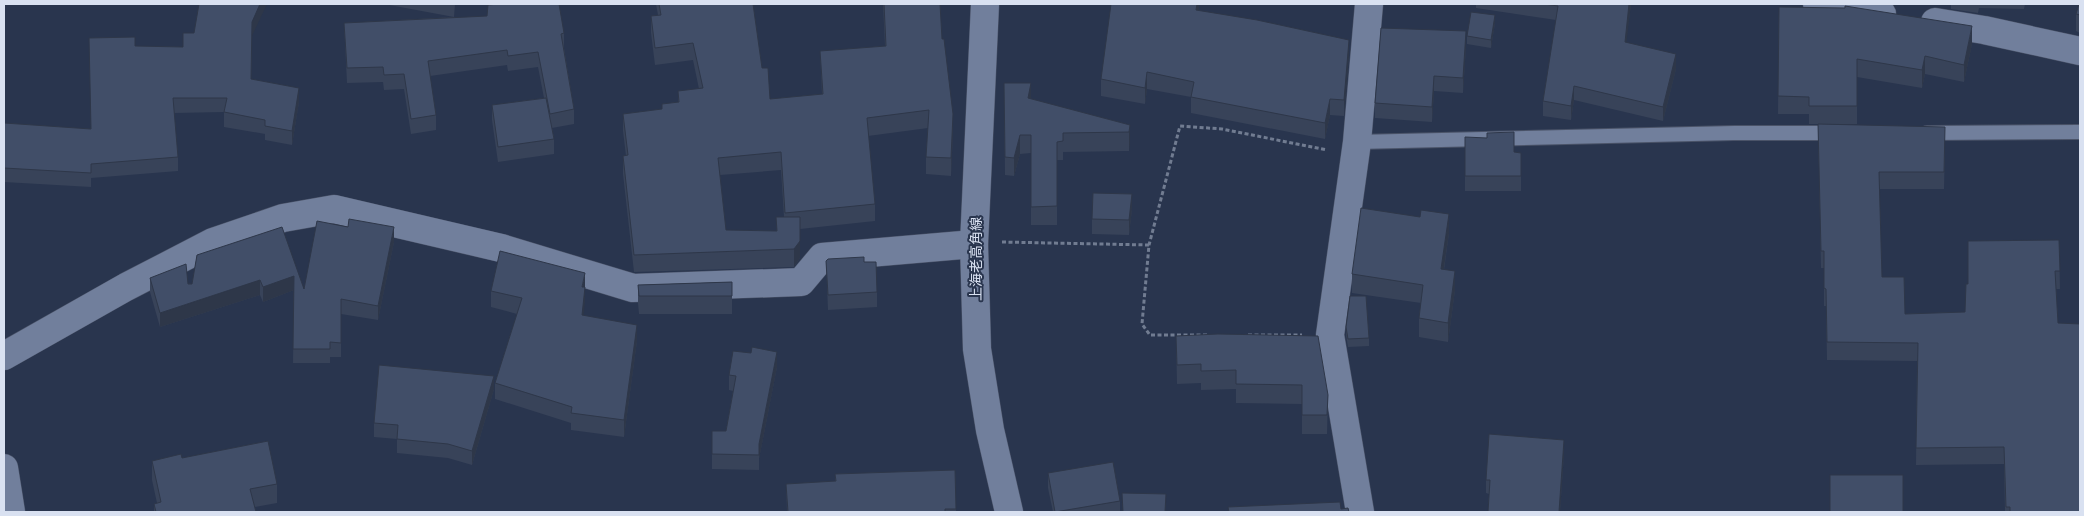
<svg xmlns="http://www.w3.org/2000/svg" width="2084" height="516" viewBox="0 0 2084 516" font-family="'Alegreya Sans','Noto Sans JP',sans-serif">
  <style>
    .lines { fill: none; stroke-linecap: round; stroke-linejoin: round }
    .lane-casing { stroke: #4a5368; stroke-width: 16 }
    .street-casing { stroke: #4a5368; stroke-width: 29 }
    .secondary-casing { stroke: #4a5368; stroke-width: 29 }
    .path { stroke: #717c91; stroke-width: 3; stroke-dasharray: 4 2.5; stroke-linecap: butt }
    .lane { stroke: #717f9c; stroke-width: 14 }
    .street { stroke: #717f9c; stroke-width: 28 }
    .secondary { stroke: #717f9c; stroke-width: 28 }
    .wall { fill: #384359; fill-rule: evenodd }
    .shaded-wall { fill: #2e3749 }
    .building { fill: #414e68; stroke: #2e3749 }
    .labels { text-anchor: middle; stroke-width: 4; stroke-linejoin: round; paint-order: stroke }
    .street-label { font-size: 14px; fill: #d9e1f1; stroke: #29354e }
  </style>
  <rect width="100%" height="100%" fill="#29354e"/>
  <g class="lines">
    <!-- lane casing -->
    <g class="lane-casing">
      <g id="lane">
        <path d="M1927,133L2080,132"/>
        <path d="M1357,142L1734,133H1836"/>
      </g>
    </g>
    <!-- street casing -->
    <g class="street-casing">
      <g id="street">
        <path d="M1817,4L1882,14"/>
        <path d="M1935,22L1984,30L2080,51"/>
        <path d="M4,356L126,287L213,242L283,218L334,209L501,248L633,288L801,282L822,257L974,244"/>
        <path d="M4,468L11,512"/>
        <path d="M1360,512L1330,335L1357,142L1369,4"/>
      </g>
    </g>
    <!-- secondary casing -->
    <g class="secondary-casing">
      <path id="secondary" d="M985,4L974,244L977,349L990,430L1009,512"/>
    </g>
    <!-- path -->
    <g class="path">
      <path d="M1002,242L1149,245"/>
      <path d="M1207,335H1150L1142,324L1149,245L1180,126L1222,129L1327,150"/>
      <path d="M1248,335H1302"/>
    </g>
    <!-- lane -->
    <use href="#lane" class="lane"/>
    <!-- street -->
    <use href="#street" class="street"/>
    <!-- secondary -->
    <use href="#secondary" class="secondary"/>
  </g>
  <!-- wall -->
  <g class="wall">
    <path d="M384,4H455L454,17L564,33V48L574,109V124L552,128L554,139V154L498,162L492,120V105L544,98L538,67L508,71L507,65L430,76L436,115V130L411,134L404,89L384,90L383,82L347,83L344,23L454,17Z"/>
    <path d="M656,4H753L762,68L770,99L822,94L820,51L885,46L883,4H940L942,39L953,131L951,176L926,174V157L928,128L868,136L875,204V221L800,229V258L794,267L634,272L623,174V156H626L623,131V114L662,109V104L678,102V91L699,89L693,60L655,65L651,33V16L658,15ZM781,170L784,217L776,231L726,230L720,175Z"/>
    <path d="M1199,4V11L1349,56L1344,116L1330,115L1325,139L1191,113V97L1147,89L1145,104L1101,96V79Z"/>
    <path d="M1476,4H1631L1626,42L1676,69L1663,121L1574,100L1571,120L1543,116V101L1556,20L1476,8Z"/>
    <path d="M1951,4H2025L2024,9L1979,8L1978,13L1951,9Z"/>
    <path d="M2080,4V33L2076,31V14Z"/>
    <path d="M1779,7L1972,44L1964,82L1925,74L1922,88L1857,77V124H1809V114H1778Z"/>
    <path d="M1495,23L1491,48L1467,44V36Z"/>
    <path d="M194,33L252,36L251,79L299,102L292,145L265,140V134L224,127V112L174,113L178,157V171L91,178V187L4,182V123L90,129L135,46L183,47Z"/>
    <path d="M1466,46L1463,93L1434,91L1432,122L1375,118V103Z"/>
    <path d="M1004,83L1031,99L1130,125L1129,151L1063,152V160H1057V225H1031V153L1020,154L1014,176L1005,175Z"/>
    <path d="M1818,124L1945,144L1944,189H1879L1882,277L1905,314L1965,312L1968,284L2059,240L2060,289H2056L2058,323L2080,512H2005L2004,464L1916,465L1917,361L1827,360L1826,306H1824V268H1821Z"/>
    <path d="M1465,137L1514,152L1521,153V191H1465Z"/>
    <path d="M1132,209L1129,235L1092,234V219Z"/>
    <path d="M1449,233L1444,270L1455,290L1448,342L1419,337V318L1421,303L1352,293V274Z"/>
    <path d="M394,242L378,320L341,314V357H330V363H293L294,290L263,302L260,295L160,327L150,292V278L192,284L197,255L304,289Z"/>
    <path d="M826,261L864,262L877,292V307L828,310Z"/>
    <path d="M732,282V314H639L638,303V285Z"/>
    <path d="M585,290L583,315L637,341L624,437L571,430V423L495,399V383L517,314L491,307V291Z"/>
    <path d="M1346,327L1369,338V346L1348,347L1346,335Z"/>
    <path d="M1176,336L1328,395L1327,434H1302V404L1236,403V389L1201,390V383L1177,384Z"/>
    <path d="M777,367L759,459V470L712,469V431H726L733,391L729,390V375Z"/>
    <path d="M494,389L472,465L448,458L397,453V439L374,437V423Z"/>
    <path d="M1564,453L1560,512H1488L1489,494L1486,493V480Z"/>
    <path d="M182,458L277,484V503L255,507L256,512H154V504L157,503L152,480V461Z"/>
    <path d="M955,470L956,512H787L786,484L835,481V474Z"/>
    <path d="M1048,473L1120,501V512H1053L1048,488Z"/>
  </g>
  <!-- shaded-wall -->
  <g class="shaded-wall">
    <path d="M260,4H267L252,36V22Z"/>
    <path d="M1197,4H1199V9L1196,27V10Z"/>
    <path d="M1629,4H1631L1625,56V42Z"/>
    <path d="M1495,15V23L1491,48V40Z"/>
    <path d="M1972,26V44L1964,82V65Z"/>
    <path d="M1466,31V46L1463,93V78Z"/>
    <path d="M1349,40V56L1344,116V100Z"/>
    <path d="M1676,54V69L1663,121V107Z"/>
    <path d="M1925,56V74L1922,88V70Z"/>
    <path d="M1147,72V89L1145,104V88Z"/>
    <path d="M1434,76V91L1432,122V107Z"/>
    <path d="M1031,83V101L1028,98Z"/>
    <path d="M1574,86V100L1571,120V106Z"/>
    <path d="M299,88V102L292,145V131Z"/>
    <path d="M1330,99V115L1325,139V123Z"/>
    <path d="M953,114V131L951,176V158Z"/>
    <path d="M1130,125V144L1129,151V132Z"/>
    <path d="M1020,135V154L1014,176V158Z"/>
    <path d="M1132,194V209L1129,235V220Z"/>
    <path d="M1449,214V233L1441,288V269Z"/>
    <path d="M394,227V242L378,320V306Z"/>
    <path d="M800,241V258L794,267V249Z"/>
    <path d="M1455,271V290L1448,342V323Z"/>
    <path d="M585,273V303L582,331V287Z"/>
    <path d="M294,276V290L263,302V287Z"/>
    <path d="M260,280V295L160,327V313Z"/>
    <path d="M637,325V341L624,437V420Z"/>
    <path d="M777,352V367L759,459V470V444Z"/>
    <path d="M494,376V389L472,465V451Z"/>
    <path d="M1564,440V453L1560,512H1559Z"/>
  </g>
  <!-- building -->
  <g class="building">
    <path d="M199,4H260L252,22L251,79L299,88L292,131L265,126V120L224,112L227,98H173L178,157L91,164V173L4,168V123L91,129L89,38L135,37V46L183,47V33H194Z"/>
    <path d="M499,4H559L564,33L561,34L574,109L550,114L538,52L508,56L507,50L428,61L436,115L411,119L404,74L384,75L383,67L347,68L344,23L487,16L488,5Z"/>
    <path d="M659,4H753L762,68H768L770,99L823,94L820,51L886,46L884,4H940L942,39H944L953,114L951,158L926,157L929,110L867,118L875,204L785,213L781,152L718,158L726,230L777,231L776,217H800V241L794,249L634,255L623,156L628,155L623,114L662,109V104L679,102L678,91L703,88L693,43L655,48L651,16L661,15Z"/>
    <path d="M1111,4H1197L1196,10L1257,20L1349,40L1344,100L1330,99L1325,123L1191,97L1194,82L1147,72L1145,88L1101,79Z"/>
    <path d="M1544,4H1629L1625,42L1676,54L1663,107L1574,86L1571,106L1543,101L1558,6Z"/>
    <path d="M2079,4H2080V15L2076,14Z"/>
    <path d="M1845,6L1972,26L1964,65L1925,56L1922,70L1857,59V106H1809V97L1778,96L1779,7L1845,8Z"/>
    <path d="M1471,12L1495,15L1491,40L1467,36Z"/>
    <path d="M1381,28L1466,31L1463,78L1434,76L1432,107L1375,103Z"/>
    <path d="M1004,83H1031L1028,98L1130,125L1129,132L1063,133V141L1057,142V206L1031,207V135H1020L1014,158L1005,157Z"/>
    <path d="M546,98L554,139L498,147L492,105Z"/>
    <path d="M1818,124L1945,127L1944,172H1879L1882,277H1904L1905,314L1965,312L1966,284H1968V241L2059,240L2060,271H2055L2058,323L2080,324V512H2010V507H2006L2004,447L1916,448L1918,343L1827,342L1826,289L1824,288V251H1821Z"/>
    <path d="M1514,132V152L1521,153V176H1465V137L1487,138V133Z"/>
    <path d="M1093,193L1132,194L1129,220L1092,219Z"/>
    <path d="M1361,208L1420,217L1421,210L1449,214L1441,269L1455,271L1448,323L1419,318L1423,285L1352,274Z"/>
    <path d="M349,219L394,227L378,306L341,299V343L330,342V349H293L294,276L263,287L260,280L160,313L150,278L186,264L188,284H192L197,255L282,227L304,289L317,221L348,227Z"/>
    <path d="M500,251L585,273L582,287H585L582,315L637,325L624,420L571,413L572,407L495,383L522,298L491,291Z"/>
    <path d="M864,257V262H876L877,292L828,295L826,261L828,259Z"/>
    <path d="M732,282V296H639L638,285Z"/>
    <path d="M1350,296H1366L1369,338L1348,339L1346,327Z"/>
    <path d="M1218,334L1318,336L1328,395L1327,415H1302V385L1236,384V370L1201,371V364L1177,365L1176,336Z"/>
    <path d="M752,347L777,352L759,444V455L712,454V431H726L736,376L729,375L733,351L751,353Z"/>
    <path d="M379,365L494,376L472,451L448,444L397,439L398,425L374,423Z"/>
    <path d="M1489,434L1564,440L1559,512H1488L1490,480H1486Z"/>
    <path d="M268,441L277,484L250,489L256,512H156L154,504L161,502L152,461L181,454L182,458Z"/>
    <path d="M1113,462L1120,501L1055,512L1048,473Z"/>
    <path d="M955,470L956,509H945V512H788L786,484L836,481L835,474Z"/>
    <rect x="1830" y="475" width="73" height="37"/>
    <path d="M1122,493L1166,494L1165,512H1123Z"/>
    <path d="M1340,502L1341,509L1348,508L1349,512H1229L1228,507Z"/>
  </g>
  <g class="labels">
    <!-- street labels -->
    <g class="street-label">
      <text transform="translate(976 259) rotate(-90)" y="5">上海老高角線</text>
    </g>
  </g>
  <!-- border -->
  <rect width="2084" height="516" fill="none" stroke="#d9e1f1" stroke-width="10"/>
</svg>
